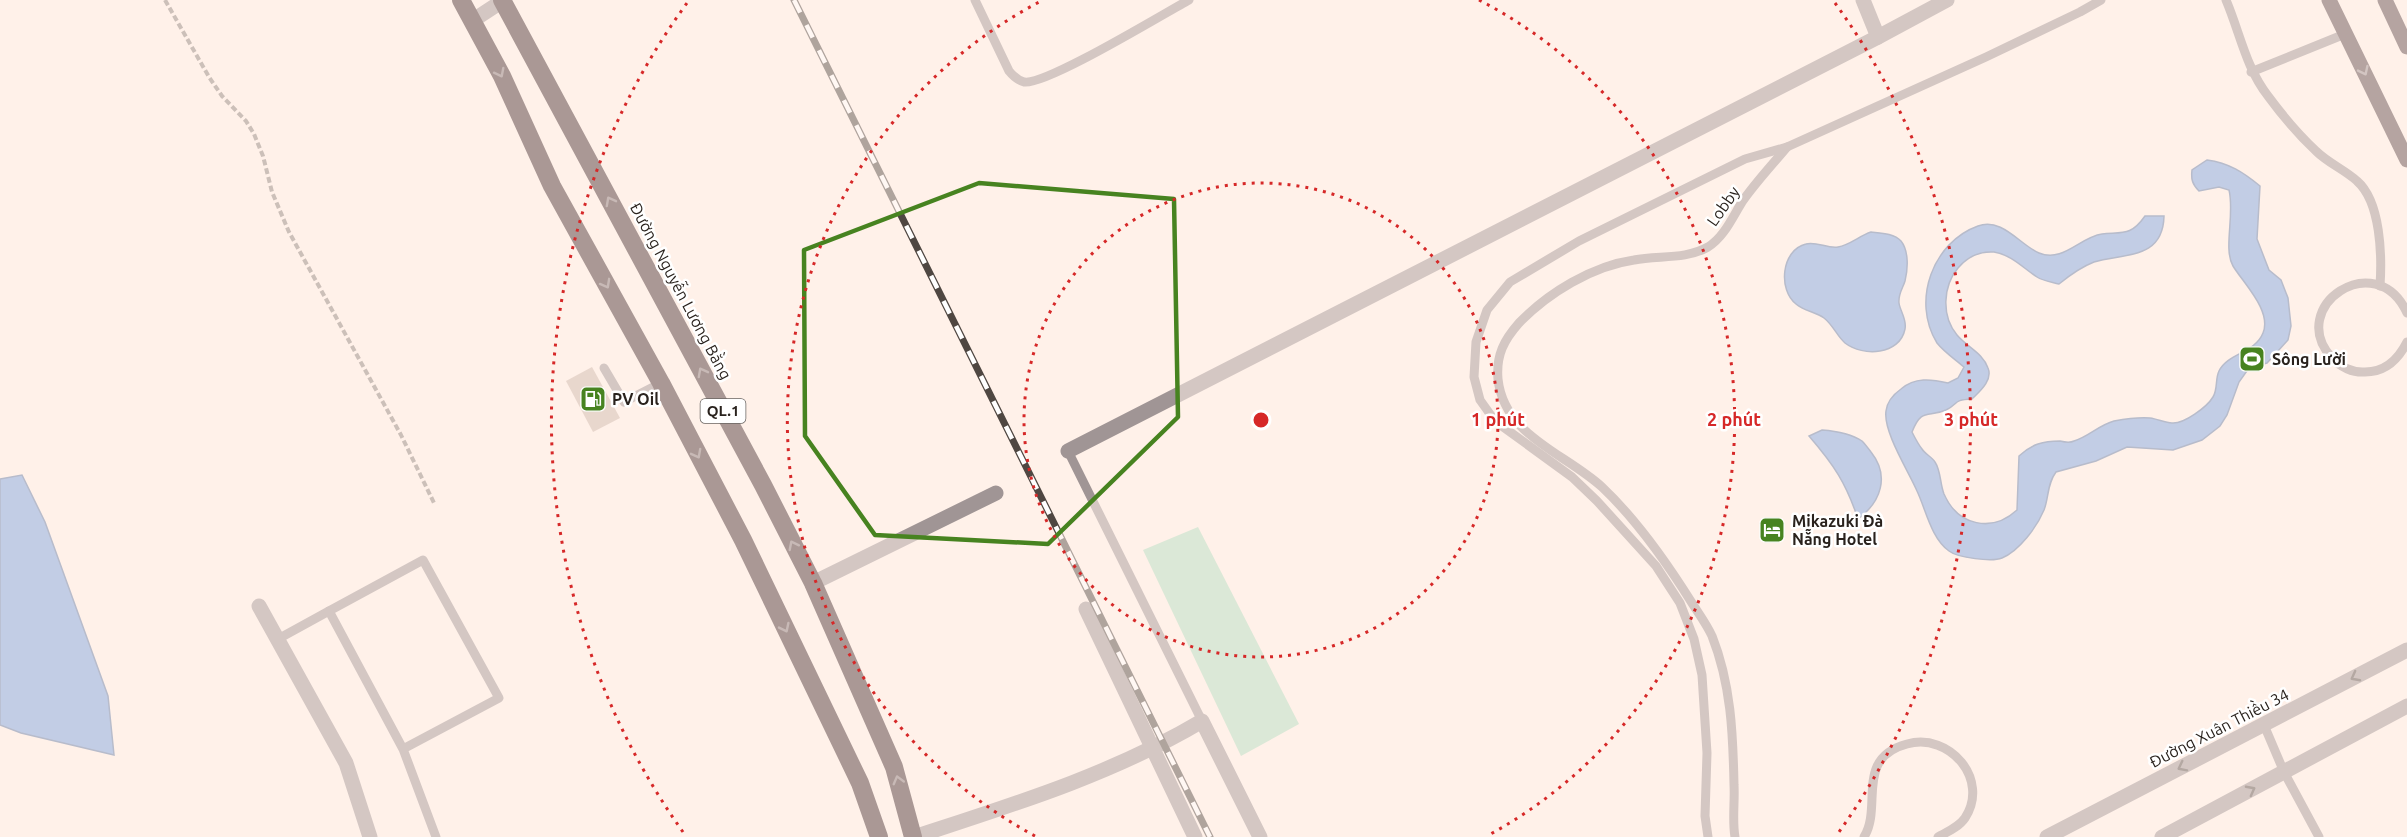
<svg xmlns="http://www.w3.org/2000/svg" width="2407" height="837" viewBox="0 0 2407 837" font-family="Ubuntu,sans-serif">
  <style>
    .green { fill: #b0dec0 }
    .water { fill: #79a2e1; stroke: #617ca6; stroke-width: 1.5 }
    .building { fill: #cdb8ab }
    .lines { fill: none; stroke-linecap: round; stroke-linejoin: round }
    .path { stroke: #8f857e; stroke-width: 4; stroke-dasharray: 6 3; stroke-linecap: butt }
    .lane { stroke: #a09595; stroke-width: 9 }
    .street { stroke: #a09595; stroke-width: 15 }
    .primary { stroke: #5b4849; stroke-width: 15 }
    .highway { stroke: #432e2f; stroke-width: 18 }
    .rail-casing { stroke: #4f4742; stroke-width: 7 }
    .rail { stroke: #fff; stroke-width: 4.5; stroke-dasharray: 14; stroke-linecap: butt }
    .oneway { stroke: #9d9192 }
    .oneway2 { stroke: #857778 }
    .oneway3 { stroke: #59504d }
    .marked { fill: none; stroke: #478320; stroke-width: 4.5; stroke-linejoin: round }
    .ring { fill: none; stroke: #d62828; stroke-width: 3; stroke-dasharray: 3 6 }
    .labels { text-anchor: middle; stroke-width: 5; stroke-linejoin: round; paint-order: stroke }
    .shield { fill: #fff; stroke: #696461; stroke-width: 1.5 }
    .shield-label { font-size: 15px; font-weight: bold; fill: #29221d }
    .street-label { font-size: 16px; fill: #29221d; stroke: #fff }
    .poi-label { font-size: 16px; font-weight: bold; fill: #29221d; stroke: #fff; text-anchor: start }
    .centre { fill: #d62828; stroke: #fff; stroke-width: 3 }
    .ring-label { font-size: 18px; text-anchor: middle; font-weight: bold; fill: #d62828; stroke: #fff; stroke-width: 5; stroke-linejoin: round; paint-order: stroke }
  </style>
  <rect width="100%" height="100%" fill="#fff1e9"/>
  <!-- green -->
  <path class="green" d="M1198,527L1299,724L1241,756L1143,550Z"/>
  <!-- water -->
  <g class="water">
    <path d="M2207,160C2229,163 2243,172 2260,186L2257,239L2269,270L2281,280L2288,298L2291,326L2288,340L2267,363L2249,368L2239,382L2227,415L2220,426L2202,440L2173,450L2127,447L2096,461L2056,472C2047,484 2049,497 2044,510C2037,527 2019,551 2002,558C1992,562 1958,558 1949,551C1931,538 1926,510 1917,491C1909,472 1883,432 1886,411C1887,402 1894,394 1901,389C1915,377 1931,379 1948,383L1958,378L1964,367C1956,360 1944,352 1937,343C1911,301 1933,242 1978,226C2002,217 2020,245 2039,253C2063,263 2080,237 2102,234C2123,232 2131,236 2145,216H2164C2163,260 2124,253 2094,262C2081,267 2070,275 2059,284C2052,282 2043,281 2037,277C2023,268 2012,255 1994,252C1979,251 1968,256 1958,268C1943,286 1941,316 1957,335C1967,347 1983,353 1988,368C1993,380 1980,391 1972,399C1952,400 1960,403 1946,410C1928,418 1922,407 1912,432C1915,438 1918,444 1922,449C1925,454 1932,457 1935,462C1941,471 1940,484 1944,494C1958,526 1992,533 2017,510L2019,456C2032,444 2043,441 2060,441C2064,442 2070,443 2074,441C2088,437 2099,425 2114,421C2125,419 2139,417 2150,418C2158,419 2165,423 2172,423C2184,424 2207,407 2213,397C2218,389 2215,379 2219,371C2228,353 2255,353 2263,333C2272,311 2244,284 2233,266C2223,249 2235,214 2229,190L2219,187L2199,191C2192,184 2191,179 2192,170Z"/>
    <path d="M1871,232C1880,233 1894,233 1901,241C1909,251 1908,269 1905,281C1903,288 1898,294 1899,303C1900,311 1907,319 1905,329C1900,355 1863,357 1845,343C1837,336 1833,325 1824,318C1816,312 1804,311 1796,304C1778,290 1781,250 1806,244C1816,241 1828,249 1838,247C1850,245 1859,236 1871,232Z"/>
    <path d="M1822,430C1835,431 1850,433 1862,441C1865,444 1868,448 1871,452C1890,476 1881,502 1858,519C1846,483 1834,465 1809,436Z"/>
    <path d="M22,475L45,522L108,696L114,755L21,733L0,725V479Z"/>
  </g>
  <!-- building -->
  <path class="building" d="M592,367L620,418L593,432L566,381Z"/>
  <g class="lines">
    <!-- path -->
    <path class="path" d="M165,0L209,77L222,96L246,121L254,134L263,156L272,192L289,232L401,435L435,505"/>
    <!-- lane -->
    <g class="lane">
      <path d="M975,0L1009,71C1013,76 1017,80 1024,82C1045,86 1163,14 1189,0"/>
      <path d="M2226,0C2240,33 2246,68 2268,96C2282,115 2299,135 2316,151C2328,163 2345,170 2357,181C2381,202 2382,256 2380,286"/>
      <path d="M2251,72L2345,34"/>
      <path d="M2407,313C2376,245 2285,307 2332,358C2340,367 2353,373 2365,372C2385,372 2398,360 2407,342"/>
      <path d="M604,368L624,402L661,383"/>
      <path d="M1068,451L1202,721"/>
      <path d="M278,639L329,611"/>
      <path d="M2264,725L2284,772L2319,837"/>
      <path d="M403,749L499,698L423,560L329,611L403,749L436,837"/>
      <path d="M1708,837L1705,816L1707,753L1702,675L1694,639L1680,603L1656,566L1597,501L1572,477L1495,421L1480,400L1474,377L1476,342L1487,310L1510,282L1579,241L1745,159L1787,147L1986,57L2080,12L2101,0"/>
      <path d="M1735,837C1732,820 1735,802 1734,785C1733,733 1731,684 1712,636C1707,625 1699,614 1692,603C1667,563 1637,520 1602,487C1565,453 1504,436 1498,379C1496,355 1504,340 1519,323C1548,293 1592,266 1634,260C1658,255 1685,260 1708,247C1724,237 1732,218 1742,202C1755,183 1772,165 1787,147"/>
      <path d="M1864,837C1883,807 1854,758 1907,744C1950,732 1990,780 1965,818C1959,827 1947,832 1938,837"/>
    </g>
    <!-- street -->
    <g class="street">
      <path d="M1863,0L1878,37"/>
      <path d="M472,21L504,0"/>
      <path d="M1068,451L1878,37L1947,0"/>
      <path d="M813,583L996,493"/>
      <path d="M259,606L346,763L370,837"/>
      <path d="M1086,609L1195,837"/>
      <path d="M914,837C1012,805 1113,774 1202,721L1260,837"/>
      <path d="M2047,837L2407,650"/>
      <path d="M2162,837L2407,706"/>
    </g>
    <!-- primary -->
    <g class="primary">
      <path d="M2329,0L2407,160"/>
      <path d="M2385,0L2407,47"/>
    </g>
    <!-- highway -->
    <g class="highway">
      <path d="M461,0L502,76L552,186L661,383L743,540L860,783L879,837"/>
      <path d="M502,0L763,485L813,583L894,767L913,837"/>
    </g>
    <!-- rail casing -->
    <g class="rail-casing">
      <path id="rail" d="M794,0L1210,837"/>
    </g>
    <!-- rail -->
    <use href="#rail" class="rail"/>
  </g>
  <!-- one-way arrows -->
  <defs><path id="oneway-chevron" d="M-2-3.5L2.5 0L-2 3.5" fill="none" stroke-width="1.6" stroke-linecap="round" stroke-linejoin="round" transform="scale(1.5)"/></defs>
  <use class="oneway" href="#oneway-chevron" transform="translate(2364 71) rotate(64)"/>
  <g class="oneway2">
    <use href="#oneway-chevron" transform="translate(500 73) rotate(63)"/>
    <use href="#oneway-chevron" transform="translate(610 201) rotate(-118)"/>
    <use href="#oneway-chevron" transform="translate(606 284) rotate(61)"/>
    <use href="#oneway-chevron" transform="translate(702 372) rotate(-118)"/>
    <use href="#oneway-chevron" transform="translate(697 454) rotate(62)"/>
    <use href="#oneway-chevron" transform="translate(793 545) rotate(-117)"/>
    <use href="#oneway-chevron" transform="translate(785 628) rotate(64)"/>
    <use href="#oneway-chevron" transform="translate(898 780) rotate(-105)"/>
  </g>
  <g class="oneway3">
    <use href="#oneway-chevron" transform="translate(2355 677) rotate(152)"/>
    <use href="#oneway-chevron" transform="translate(2182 767) rotate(153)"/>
    <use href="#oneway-chevron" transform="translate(2251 790) rotate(-28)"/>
  </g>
  <!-- marked area -->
  <path d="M0 0H2407V837H0ZM979,183L1174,199L1178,417L1048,544L875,535L805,436L804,250Z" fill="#fff1e9" fill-opacity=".55" fill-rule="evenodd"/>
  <path class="marked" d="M979,183L1174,199L1178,417L1048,544L875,535L805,436L804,250Z"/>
  <!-- distance rings -->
  <g class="ring">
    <circle cx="1261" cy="420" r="237"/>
    <path d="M1035 836A473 473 0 0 1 1043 0M1479 0A473 473 0 0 1 1487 836"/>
    <path d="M683 832A710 710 0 0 1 687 3M1835 3A710 710 0 0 1 1839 832"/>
  </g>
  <!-- icons -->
  <defs>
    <g id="stadium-square" transform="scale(1.35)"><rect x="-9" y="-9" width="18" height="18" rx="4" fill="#478320" stroke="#fff"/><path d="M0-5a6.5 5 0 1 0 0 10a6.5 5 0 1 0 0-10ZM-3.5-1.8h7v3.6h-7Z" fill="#fff"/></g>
    <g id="fuel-square" transform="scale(1.35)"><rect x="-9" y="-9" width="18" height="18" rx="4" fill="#478320" stroke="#fff"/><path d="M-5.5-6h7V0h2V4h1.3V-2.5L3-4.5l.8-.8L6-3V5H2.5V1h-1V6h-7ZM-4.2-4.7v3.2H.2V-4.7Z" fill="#fff"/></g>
    <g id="hotel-square" transform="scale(1.35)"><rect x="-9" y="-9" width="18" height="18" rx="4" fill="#478320" stroke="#fff"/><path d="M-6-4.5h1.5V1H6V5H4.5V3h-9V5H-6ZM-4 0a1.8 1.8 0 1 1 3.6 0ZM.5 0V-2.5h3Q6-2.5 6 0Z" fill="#fff"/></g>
  </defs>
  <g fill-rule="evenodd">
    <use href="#stadium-square" x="2252" y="359"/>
    <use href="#fuel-square" x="593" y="399"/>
    <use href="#hotel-square" x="1772" y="530"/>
  </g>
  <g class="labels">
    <!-- shield labels -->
    <rect class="shield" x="700.5" y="399" width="45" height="24" rx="4.5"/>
    <g class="shield-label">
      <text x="723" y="416">QL.1</text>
    </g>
    <!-- street labels -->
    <g class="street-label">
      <text transform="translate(1723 206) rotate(-55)" y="6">Lobby</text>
      <text transform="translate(681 291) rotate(62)" y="6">Đường Nguyễn Lương Bằng</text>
      <text transform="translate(2219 728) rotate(-27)" y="6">Đường Xuân Thiều 34</text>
    </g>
    <!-- poi labels -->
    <g class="poi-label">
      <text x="2272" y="365">Sông Lười</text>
      <text x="612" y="405">PV Oil</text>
      <text x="1792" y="527">Mikazuki Đà<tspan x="1792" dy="18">Nẵng Hotel</tspan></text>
    </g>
  </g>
  <circle cx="1261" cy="420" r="9" class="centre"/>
  <g class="ring-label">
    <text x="1498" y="426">1 phút</text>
    <text x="1734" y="426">2 phút</text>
    <text x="1971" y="426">3 phút</text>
  </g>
</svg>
